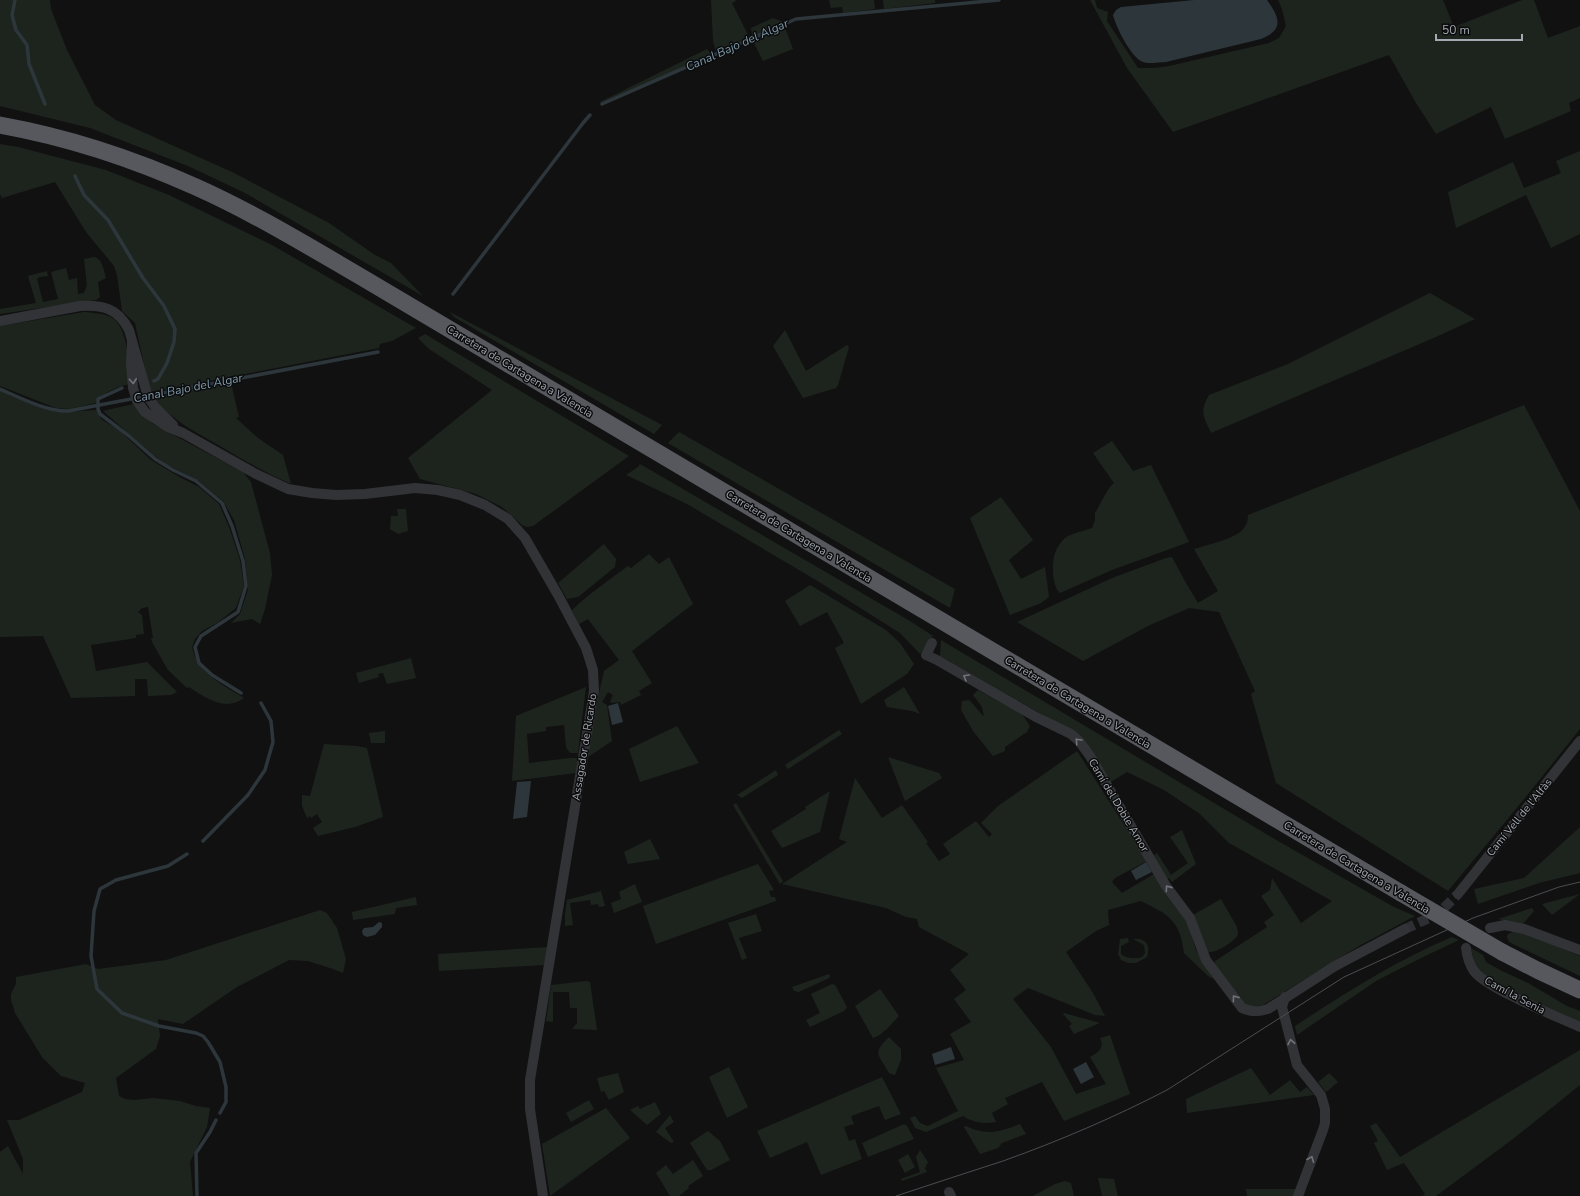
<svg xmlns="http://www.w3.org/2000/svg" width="1580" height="1196" viewBox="0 0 1580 1196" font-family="'Nunito Sans',sans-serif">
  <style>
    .green { fill: #1d241e }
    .water { fill: #2d363b }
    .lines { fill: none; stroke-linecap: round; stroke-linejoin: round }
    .stream { stroke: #2d363b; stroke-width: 3.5 }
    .minor-tunnel { stroke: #2e2f32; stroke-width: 10; stroke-dasharray: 10 5; stroke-linecap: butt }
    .minor { stroke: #323336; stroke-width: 10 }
    .trunk { stroke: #56585e; stroke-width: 17 }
    .tram { stroke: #4b4d51; stroke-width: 1 }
    .trunk-bridge { stroke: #56585e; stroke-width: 17 }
    .oneway { stroke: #70747a }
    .labels { text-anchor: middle; stroke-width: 3; stroke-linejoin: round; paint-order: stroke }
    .street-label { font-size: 11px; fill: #a3a9b1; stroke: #0c0c0d }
    .water-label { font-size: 12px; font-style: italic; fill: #7d99aa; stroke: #0c0c0d }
  </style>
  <rect width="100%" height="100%" fill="#111112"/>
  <!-- green -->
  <g class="green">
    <path d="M0,0H50L51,9L67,50L95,105L116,120L232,172L329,223L375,255L391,263L423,296L245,193L188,166L90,128L0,106Z"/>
    <path d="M711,0H735L736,1L732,3L749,37L716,52L713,41Z"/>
    <path d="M829,0H874L875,9L843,13L842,7L831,8Z"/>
    <path d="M883,0H935V3L884,9Z"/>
    <path d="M1090,0H1095L1097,8L1108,12L1107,21L1138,68H1155L1169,66L1269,43L1279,38L1286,26L1282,9L1278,0H1443L1454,27L1522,0H1534L1548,38L1580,26V98L1569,103L1571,111L1505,139L1491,107L1436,134L1416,103L1389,55L1173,132L1127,68Z"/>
    <path d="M773,18L783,22L793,49L763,61L753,41L751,28Z"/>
    <path d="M707,49L712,55L601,103L600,102Z"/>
    <path d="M0,144L18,147L106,170L169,195L272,245L416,328L392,341L380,344L379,348L194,384L197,388L231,383L239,417L236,418L258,438L283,455L291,484C266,473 243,460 220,446C195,432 174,421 155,400L156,397L168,394L165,389L150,392L135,323L122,311L117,275L114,266L86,232L55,182L2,198L0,194Z"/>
    <path d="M1580,151V234L1551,248L1526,195L1456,228L1448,192L1513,162L1524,188L1561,173L1556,161Z"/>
    <path d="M94,257C103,259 104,271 106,278L98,282L100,297L96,300L0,314V309L36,303L28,276L47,271L48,276L39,277L37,279L43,302L58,299L51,272L66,268L69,280L77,278L78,294L84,293L87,285L84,259Z"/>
    <path d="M1430,293L1475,319L1436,337L1211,433C1204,417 1199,412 1209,395L1288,364Z"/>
    <path d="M84,312C93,313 108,313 115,320C129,334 128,365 130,384C118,386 106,392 97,400L96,403L70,409L56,408L0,386V326Z"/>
    <path d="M450,312L662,425L654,434L454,317Z"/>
    <path d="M785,330L806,371L847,345L849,347L838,385L836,388L803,398L773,346Z"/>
    <path d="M425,334L604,441L629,456L533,526L527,527L522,525L502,507L476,494L420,479L408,458L492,390L429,349L418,338Z"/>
    <path d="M0,390L54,411L62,412L97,410L101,419L119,430L151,460L176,475L199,487L219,504L229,527L240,560L244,586L236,608L217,623L202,631L195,639L192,647C198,674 222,684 244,698C225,712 206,698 189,687L187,688L168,670L152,642L151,638H153L148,607L142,608L138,612L142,615L144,634L136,635V638L91,645L96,671L147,662L177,692L171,695L148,696L147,679H135V696L71,698L43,636L0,637Z"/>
    <path d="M133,404L153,424L243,472L251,482L270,553L272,575L265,609L260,624L252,619L231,623L240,614L248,590L245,559L234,520L223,501L199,481L166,464L153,455L103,411Z"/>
    <path d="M1524,405L1580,511V729L1525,798L1448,891L1276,783L1251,694L1255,691L1219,612L1189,608L1148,626L1083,661L1017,622L1112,578L1166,558L1172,557L1186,583L1198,603L1218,591L1194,549C1207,545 1236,539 1244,528C1247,524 1248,520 1248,515Z"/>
    <path d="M679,432L955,589L950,608L668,443Z"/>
    <path d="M1112,441L1133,471L1151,465L1189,542L1112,570L1060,593C1052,587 1051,560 1056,551C1057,547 1062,541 1065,538C1072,533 1084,531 1092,528L1095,520V513C1100,505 1108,487 1114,483L1093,453Z"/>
    <path d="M640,464L910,621L933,636L920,654L900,633L816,580L687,504L626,475L638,467Z"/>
    <path d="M1001,497L1033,540L1009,560L1021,579L1045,567L1049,597L1041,603L1010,615L970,518Z"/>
    <path d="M397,509H406L408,531L398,534L390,529L391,516H398Z"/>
    <path d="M604,544L616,559L615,567L578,597L567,599L558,583Z"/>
    <path d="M649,554L659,564L669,557L693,604L632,651L652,683L639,691L641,695L621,705L620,702L612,703L610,702L613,695L608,692L602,702L607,705L612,741L588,757C592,728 597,700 604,671L619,660L588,619L579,624L572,610C589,594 609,580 628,566L631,568Z"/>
    <path d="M810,585L886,630L900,643L914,664L907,674L861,704L835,648L844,643L827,612L800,626L785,601Z"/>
    <path d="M941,640L1278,841L1394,907L1415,916L1359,946L1263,1005C1258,1006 1252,1007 1247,1005C1239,1002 1220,973 1214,965L1215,961L1267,927L1264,922L1274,915L1261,896L1270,890L1272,878L1301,923L1332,901L1229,843L1200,814L1164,790L1127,772L1109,783L1088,747L1055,722L940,656Z"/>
    <path d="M411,658L416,678L387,684L383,673L378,674L379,677L359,683L356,673Z"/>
    <path d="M586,687L578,753H570L566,747L564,725L546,727V731L527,734L529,763L570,758H578L576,773L512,781L516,716Z"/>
    <path d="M904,687L920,714L912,711L887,707L884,700Z"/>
    <path d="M978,690L1022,714L1030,726L1027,732L1005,747V751L993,756L973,731L961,710L962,701L969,700C974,704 980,714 984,716L982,707L973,695Z"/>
    <path d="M677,726L699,763L640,782L629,749Z"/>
    <path d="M839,730L842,734L788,769L785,765Z"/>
    <path d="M385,731V743H371L369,733Z"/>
    <path d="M324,744L357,746L367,748L383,817L355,827L318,836L313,828L322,822L317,814L311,818L310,816L307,818L302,806V795L310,796Z"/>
    <path d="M1077,751L1147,861L1115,878L1112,882L1122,893L1154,874L1186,918L1196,950L1214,979L1208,976L1184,953C1180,920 1169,915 1141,901L1108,910L1109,925L1096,931L1066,952L1093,993L1105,1016L1095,1015L1028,988L1013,999L1051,1047L1076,1094L1106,1084L1090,1057C1098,1053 1105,1048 1100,1038L1110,1035L1130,1094L1064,1121L1042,1082L1005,1098L1008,1104L992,1113L996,1122C983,1124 974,1123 963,1116L926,1132L915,1128L910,1118L915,1116L920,1123L928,1126L958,1111L936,1068L964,1060L950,1034L971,1022L954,999L966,990L950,970L969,954L919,927L917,919L906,917L886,908L782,884L847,842L839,839L855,778L882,818L902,805L928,842L926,843L939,861L950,854L943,844L976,821L989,837L992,834L981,823L998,806Z"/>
    <path d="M888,757L939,773L942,778L905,801Z"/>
    <path d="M776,770L778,775L742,798L737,795Z"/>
    <path d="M830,791L820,832L782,848L771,831L806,809L805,807Z"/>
    <path d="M736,803L783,881L780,884L733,805Z"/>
    <path d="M1580,827V873L1539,883L1478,904L1474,889L1524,878Z"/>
    <path d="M1182,830L1196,864L1172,882L1169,878L1166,880L1152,857L1157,853L1171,875L1188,863L1170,837Z"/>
    <path d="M650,839L660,859L628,864L624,852Z"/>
    <path d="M758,864L774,890L769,891L771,897H775L776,901L656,944L643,906Z"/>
    <path d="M635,884L642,902L614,913L611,903L621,899L619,892Z"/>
    <path d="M601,891L605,906L599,907L598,904L591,905L590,900L570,903L573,925L565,926V914L567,900Z"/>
    <path d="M1580,894L1552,915L1542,904Z"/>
    <path d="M416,897L417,905L396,908L395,914L353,920L352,912Z"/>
    <path d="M1221,899L1237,927L1238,934C1236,941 1215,954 1207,952L1193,915Z"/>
    <path d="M1532,908L1534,911L1522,925L1498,919Z"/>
    <path d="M320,910L327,913L337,928L346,959L343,973L333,969L308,961L289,960L237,987L183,1024L158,1019L160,1036L156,1049L116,1078L119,1096L125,1099L135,1100L153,1098L180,1101L196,1106L210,1108L207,1127L190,1162L193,1196H0V1152L8,1146L23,1174V1159L7,1120H19L82,1092L85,1083L61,1076L42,1057L15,1013L11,1000V994L16,984V977L86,964L98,969L166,960Z"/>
    <path d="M756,914L762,931L739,938L747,958L742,960L728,923Z"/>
    <path d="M1515,931L1537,938L1580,956V976L1509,942L1507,937L1508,934Z"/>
    <path d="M1452,937L1459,940L1421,958L1376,981L1297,1035L1295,1026C1347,992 1395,961 1452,937Z"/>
    <path d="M1128,938L1129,942L1121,946V954C1127,959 1135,959 1142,957L1145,953L1144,945L1133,939C1146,937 1151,946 1147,957L1136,963H1128L1121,960L1118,954L1120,939Z"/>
    <path d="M548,947L544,965L439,971L438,954Z"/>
    <path d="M1471,948L1483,955L1486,962L1500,970L1528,983L1567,1006L1580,1011V1024L1521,997L1482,975L1475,965Z"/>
    <path d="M829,974L830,976L829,978L799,992L794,991L792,987Z"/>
    <path d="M586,981L590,982L597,1030L572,1029L577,1023V1008H570L569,992H553V1022L546,1021L551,985Z"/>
    <path d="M832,984L835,985L847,1007L844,1011L810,1027L806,1020L820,1013L811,994Z"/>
    <path d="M880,989L899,1016C891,1024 883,1035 873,1038L855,1006Z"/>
    <path d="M1064,1013L1100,1023L1074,1034L1069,1026L1072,1024L1063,1014Z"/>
    <path d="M889,1037L901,1049V1060L895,1075L889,1073C878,1053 872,1054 889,1037Z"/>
    <path d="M1580,1050V1085L1513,1139L1436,1196H1422L1425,1194L1404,1163L1387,1170L1374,1143L1378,1141L1370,1126L1376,1123L1400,1157Z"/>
    <path d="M729,1067L748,1107L727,1118L709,1077Z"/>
    <path d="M1251,1068L1270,1095L1290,1080L1300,1092L1307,1087L1314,1095L1187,1113L1186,1099Z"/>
    <path d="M618,1073L624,1092L609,1100L604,1091L601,1092L597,1078Z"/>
    <path d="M1329,1073L1338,1082L1326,1092L1318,1082Z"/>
    <path d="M882,1077L901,1114L885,1120L879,1106L851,1116L854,1124L844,1127L849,1141L855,1139L862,1159L821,1175L807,1142L770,1158L757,1131Z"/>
    <path d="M589,1100L594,1109L571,1122L566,1113Z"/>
    <path d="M655,1102L661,1114L647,1125L630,1110L638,1106L640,1109Z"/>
    <path d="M606,1108L630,1138L550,1196L542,1144Z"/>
    <path d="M670,1115L674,1122L665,1128L674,1142L671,1143L656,1132Z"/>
    <path d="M904,1124L907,1126L914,1139L868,1157L862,1143Z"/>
    <path d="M1020,1124L1026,1134L1002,1143L998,1148L980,1154L964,1127L966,1126C986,1136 1001,1132 1020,1124Z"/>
    <path d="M708,1131L720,1141L730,1160L711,1170H707L690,1143Z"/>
    <path d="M920,1150L928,1162L925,1168L927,1172L902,1181L901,1179L920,1172L916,1157Z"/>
    <path d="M908,1154L915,1167L905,1173L898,1160Z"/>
    <path d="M693,1160L703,1176L688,1186L689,1188L679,1196H670L656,1173L666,1165L673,1174Z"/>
    <path d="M1098,1178L1114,1179L1118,1196H1102Z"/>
    <path d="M1065,1181L1071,1183L1074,1196H1033L1055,1184Z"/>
    <path d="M1246,1189H1296L1294,1196H1247Z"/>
  </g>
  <!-- water -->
  <g class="water">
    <path d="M1194,0H1267C1280,18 1284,30 1261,39L1166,62C1158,62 1148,65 1141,61C1130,55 1116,27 1113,15L1116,10L1121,7Z"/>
    <path d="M618,703L623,722L612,725L608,706Z"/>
    <path d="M531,781L527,817L513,819L517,782Z"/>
    <path d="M1146,862L1152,872L1136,880L1131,871Z"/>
    <path d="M379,922L382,923V927L375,935L367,937L363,935L362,931L364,928L373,927Z"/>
    <path d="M951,1047L955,1059L935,1065L932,1054Z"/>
    <path d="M1086,1062L1094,1077L1081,1084L1073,1069Z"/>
  </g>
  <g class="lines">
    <!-- stream -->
    <g class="stream">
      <path d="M15,0L12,15L16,30L27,45L29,64L45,104"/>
      <path d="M602,104L796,19L999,0"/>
      <path d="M75,176L84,195L108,220L143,278L164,306L175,329L174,342L167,363L158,379L154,381"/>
      <path d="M453,294L583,123L590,115"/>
      <path d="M122,388L98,399V409L100,414L129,436L155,459L173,470L196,481L222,503L232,526L243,561L246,586L238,612L201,636L195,647L199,663L212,675L241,693"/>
      <path d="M0,389C21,398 45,411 68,411L378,352"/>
      <path d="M203,841L248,795L265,770L273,742L271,721L261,703"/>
      <path d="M187,854L168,866L116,880L100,889L94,911L91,956L97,989L122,1013L159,1026L196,1033L203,1036L208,1042L220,1062L226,1087V1102L220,1113"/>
      <path d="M197,1196L196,1153L210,1132L216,1120"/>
    </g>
    <!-- minor-tunnel -->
    <path class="minor-tunnel" d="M1405,929L1438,914L1458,894"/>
    <!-- minor -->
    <g class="minor">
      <path d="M0,321L80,306C103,305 118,308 129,330L148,397L155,407L173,425"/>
      <path d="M132,342L131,363L133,388L137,401L145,412L168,427L183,433L256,474L288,489L312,493L336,495L365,494L415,488L438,490L460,495L485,505L508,519L525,538L558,595L586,648L593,670L594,691L530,1080V1109L543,1196"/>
      <path d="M932,643L926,655L937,660L1036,717L1071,734L1079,741L1090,756L1166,886L1190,918L1206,960L1242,1008C1252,1012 1258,1012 1268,1009L1335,966L1405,929"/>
      <path d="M1458,894L1580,741"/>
      <path d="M1490,928L1505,925L1524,929L1580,950"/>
      <path d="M1466,948C1467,956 1469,964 1474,971C1486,988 1558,1017 1580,1027"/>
      <path d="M1285,997L1282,1007L1297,1065L1321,1095L1325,1109V1123L1323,1130L1298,1196"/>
      <path d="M949,1192L951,1196"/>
    </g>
    <!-- trunk -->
    <g class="trunk">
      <path d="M0,125C67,137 134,159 196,187C254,213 308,246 363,278L1401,893"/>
      <path d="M1502,952L1537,970L1580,990"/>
    </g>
    <!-- tram -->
    <path class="tram" d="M896,1196C931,1184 967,1173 1003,1161C1059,1141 1115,1117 1167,1090L1344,977L1473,918L1559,887L1580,882"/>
    <!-- trunk-bridge -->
    <path class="trunk-bridge" d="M1401,893L1502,952"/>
  </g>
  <!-- one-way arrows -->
  <defs><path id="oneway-chevron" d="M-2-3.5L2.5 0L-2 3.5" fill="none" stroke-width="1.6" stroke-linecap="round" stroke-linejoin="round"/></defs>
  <g class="oneway">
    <use href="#oneway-chevron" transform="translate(133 381) rotate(85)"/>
    <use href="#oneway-chevron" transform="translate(966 677) rotate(-150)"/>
    <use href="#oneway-chevron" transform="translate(1078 741) rotate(-133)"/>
    <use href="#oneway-chevron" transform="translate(1168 888) rotate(-125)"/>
    <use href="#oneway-chevron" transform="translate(1235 998) rotate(-126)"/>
    <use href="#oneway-chevron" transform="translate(1291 1042) rotate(-101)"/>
    <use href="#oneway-chevron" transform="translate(1311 1159) rotate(-68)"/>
  </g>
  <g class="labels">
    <!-- street labels -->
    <g class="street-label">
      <text transform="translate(520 371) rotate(31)" y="4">Carretera de Cartagena a Valencia</text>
      <text transform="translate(799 536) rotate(31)" y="4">Carretera de Cartagena a Valencia</text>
      <text transform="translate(1078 702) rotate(31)" y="4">Carretera de Cartagena a Valencia</text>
      <text transform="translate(584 747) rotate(-81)" y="4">Assagador de Ricardo</text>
      <text transform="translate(1119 805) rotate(59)" y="4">Camí del Doble Amor</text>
      <text transform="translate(1519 817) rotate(-51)" y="4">Camí Vell de l'Alfàs</text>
      <text transform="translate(1357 867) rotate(31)" y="4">Carretera de Cartagena a Valencia</text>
      <text transform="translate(1515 995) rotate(28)" y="4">Camí la Senia</text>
    </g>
    <!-- water labels -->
    <g class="water-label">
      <text transform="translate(737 45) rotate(-24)" y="4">Canal Bajo del Algar</text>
      <text transform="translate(188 388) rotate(-11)" y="4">Canal Bajo del Algar</text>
    </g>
  </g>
  <!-- scale -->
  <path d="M1436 34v6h86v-6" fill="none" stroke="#a3a9b1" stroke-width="2"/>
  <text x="1442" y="34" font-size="12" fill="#a3a9b1" stroke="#0c0c0d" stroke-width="3" paint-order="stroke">50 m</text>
</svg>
